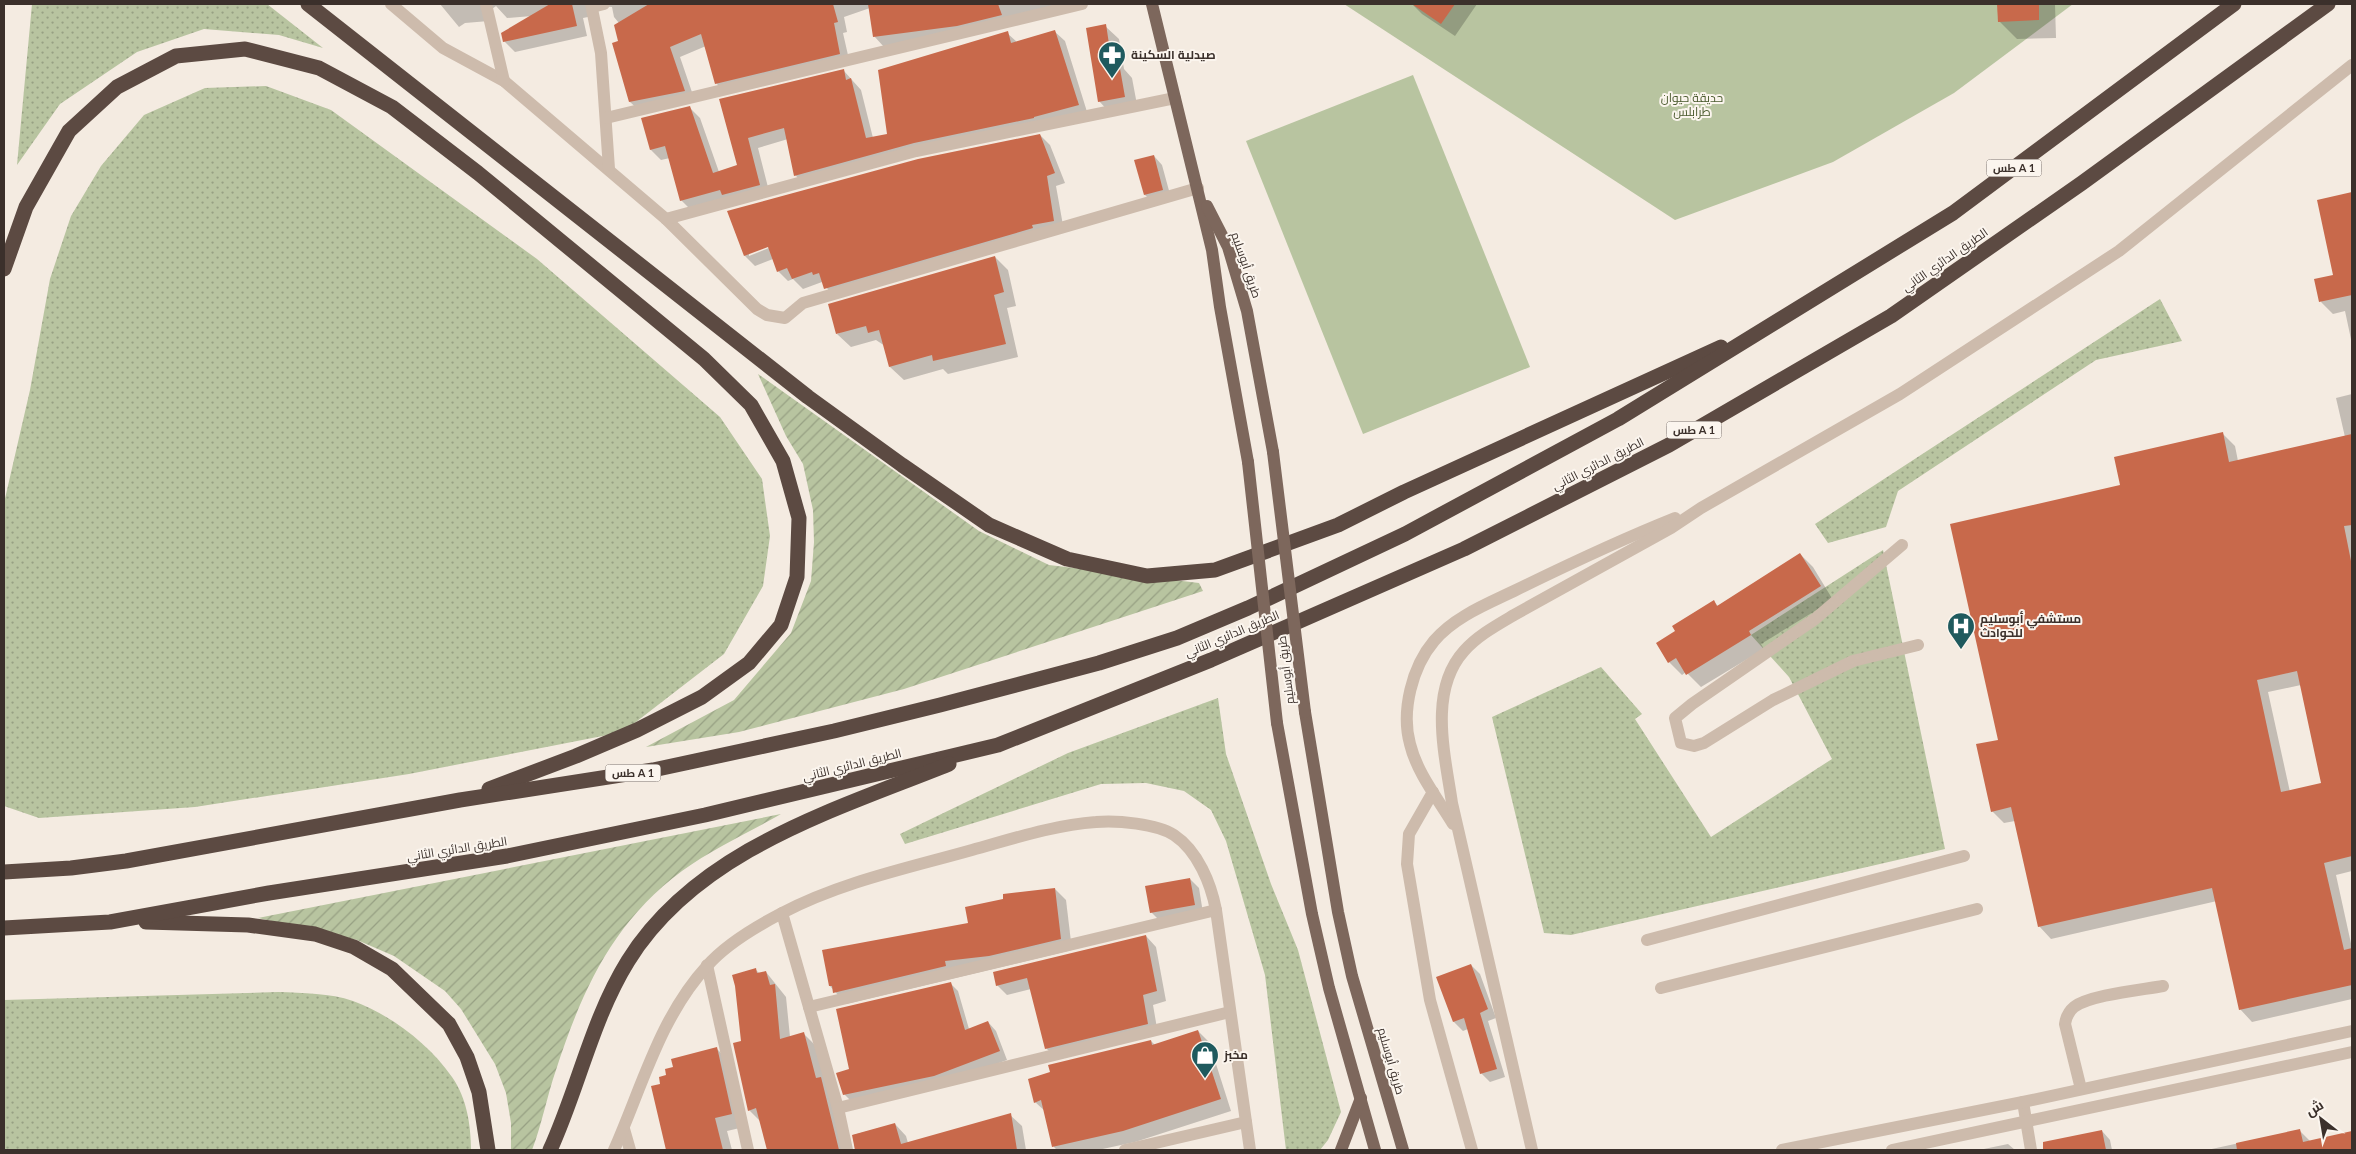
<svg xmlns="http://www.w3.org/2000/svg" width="2356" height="1154" viewBox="0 0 2356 1154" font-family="Lato,Cairo,sans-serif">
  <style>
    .grass { fill: url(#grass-dots) }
    .park { fill: #b8c4a0 }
    .garden { fill: url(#garden-furrows) }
    .shadow { fill: #0003; fill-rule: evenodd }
    .building { fill: #c8694b; fill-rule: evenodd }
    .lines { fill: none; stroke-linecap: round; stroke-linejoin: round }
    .minor { stroke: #cdbbac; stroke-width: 12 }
    .major { stroke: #7d675c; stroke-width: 12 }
    .highway { stroke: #5c4a42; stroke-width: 15 }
    .major-bridge { stroke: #7d675c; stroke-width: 12 }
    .labels { text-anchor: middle; stroke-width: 4; stroke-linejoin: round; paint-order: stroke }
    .shield { fill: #fbf5ee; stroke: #756b66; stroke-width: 1 }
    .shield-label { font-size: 11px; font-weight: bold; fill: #3b302b }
    .poi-label { font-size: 12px; font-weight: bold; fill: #3b302b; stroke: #fbf5ee; text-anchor: start }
    .park-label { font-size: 12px; fill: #4a5a2e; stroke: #fbf5ee }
    .street-label { font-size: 12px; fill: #3b302b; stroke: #fbf5ee }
  </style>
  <defs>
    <pattern id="grass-dots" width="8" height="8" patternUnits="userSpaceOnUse" patternTransform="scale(1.25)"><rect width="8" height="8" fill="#b8c4a0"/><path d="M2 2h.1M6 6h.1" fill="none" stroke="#97a083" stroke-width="1.8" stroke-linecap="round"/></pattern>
    <pattern id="garden-furrows" width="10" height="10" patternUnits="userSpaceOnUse" patternTransform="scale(1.25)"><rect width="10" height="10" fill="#b8c4a0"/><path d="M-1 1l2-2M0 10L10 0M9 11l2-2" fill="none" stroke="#97a083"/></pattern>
  </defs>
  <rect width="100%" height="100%" fill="#f4ebe1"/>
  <!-- grass -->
  <g class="grass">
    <path d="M32,4H267L323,48L279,35L204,29L137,52L60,104L17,165Z"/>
    <path d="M266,86L331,110L537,259L720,417L762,479L770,536L763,586L724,654L623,732L409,774L195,807L39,818L4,806V503L30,390L50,279L71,216L101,166L144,115L205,88Z"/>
    <path d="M2160,299L2182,341L2096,360L1898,491L1886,527L1828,543L1815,524Z"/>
    <path d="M1883,550L1945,849L1571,935L1544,933L1492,717L1601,667L1642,714L1635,719L1711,837L1832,759L1789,677L1751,635Z"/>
    <path d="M1218,698L1226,754L1271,884L1298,950L1341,1112L1328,1140L1320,1150H1286L1265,975L1226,841L1211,810L1184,791L1146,783L1101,784L905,844L900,834L1068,753Z"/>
    <path d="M278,992C303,993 330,993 353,1001C391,1015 429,1044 452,1077C467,1098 471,1126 471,1150H4V1000Z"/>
  </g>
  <!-- park -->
  <g class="park">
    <path d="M1344,4H2073L1954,93L1833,162L1675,220Z"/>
    <path d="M1413,75L1530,367L1363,434L1246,141Z"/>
  </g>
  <!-- garden -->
  <g class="garden">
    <path d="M758,374L979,531L1049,565L1199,583L1203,591L904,689L739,732L646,747L734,700L791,633L811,581L814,542L813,510L803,464L786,436Z"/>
    <path d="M781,814C750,832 712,849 682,871C613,922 582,990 556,1070C547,1096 542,1124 532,1150H511V1123L506,1093L495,1064L461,1009L445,991L394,956L357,940L258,918Z"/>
  </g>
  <!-- shadow -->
  <g class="shadow">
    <path d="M440,4H1053L1054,9L884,47L874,36L870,8L844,17L847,32L843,33L850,64L726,93L716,83L706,46L680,57L695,101L641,112L630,102L620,42L619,23L614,17L612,7L600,6L593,16L583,18L587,36L515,52L504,41L532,16L507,18L496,6L488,12L489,21L465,23L459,27Z"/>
    <path d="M1412,4H1477L1455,36L1422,14Z"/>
    <path d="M1999,4H2055L2056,38L2017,39L1999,21Z"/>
    <path d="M1105,26L1119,39L1124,69L1132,78L1138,110L1112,115L1099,101Z"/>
    <path d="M1054,31L1065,41L1088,115L925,153L806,185L795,175L788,139L758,148L770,195L692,211L681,200L670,158L661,160L651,150L643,119L690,108L700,118L719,172L739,166L721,100L844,71L861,90L873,138L888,135L1007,33L1017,42Z"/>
    <path d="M1040,135L1050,145L1065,183L1056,186L1064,231L1042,235V238L835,298L822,282L803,289L793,279L788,281L778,271L773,259L755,266L745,256L729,212L918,160ZM773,244L774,246L749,256V253Z"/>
    <path d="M1154,156L1162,165L1171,198L1154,203L1145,195Z"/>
    <path d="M2352,193V344L2345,311L2333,314L2321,302L2335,276L2318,201Z"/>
    <path d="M995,257L1008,270L1016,306L1007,308L1018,357L948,374L943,369L904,380L890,367L885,346L876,340L851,347L837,334Z"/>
    <path d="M2352,394V480L2343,482L2352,525V871L2336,875L2352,948V999L2252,1022L2240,1009L2217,901L2051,939L2039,926L2015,821L2004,823L1992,811L1999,740L2122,486L2222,433L2235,446L2238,461L2345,437L2336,398ZM2301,685L2322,784L2290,792L2268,692Z"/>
    <path d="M1800,554L1813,567L1833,600L1761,644L1764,649L1701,687L1686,672L1682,675L1669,662L1677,632L1714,602L1718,606Z"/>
    <path d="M1190,879L1199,888L1203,913L1160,921L1151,912Z"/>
    <path d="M1055,889L1066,900L1072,950L846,1004L830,986L969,924Z"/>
    <path d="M1146,936L1156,947L1166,1001L1153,1005L1158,1034L1056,1058L1046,1048L1031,989L1007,995L997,985Z"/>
    <path d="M1471,965L1480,974L1496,1018L1488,1021L1505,1077L1490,1082L1481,1073L1468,1029L1463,1031L1454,1022L1438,978Z"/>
    <path d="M755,969L760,974L766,972L786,997L790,1037L804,1034L815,1045L847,1150H768L761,1122L749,1110L742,1042Z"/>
    <path d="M950,983L958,991L969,1029L988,1022L996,1031L1007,1060L942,1084L852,1102L844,1094L850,1070Z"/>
    <path d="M1198,1031L1209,1042L1231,1111L1135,1142L1098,1150H1057L1054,1147L1046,1112L1035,1102L1151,1041L1155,1045Z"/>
    <path d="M717,1049L729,1061L744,1127L727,1131L732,1150H667L652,1087L662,1085L675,1068Z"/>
    <path d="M1010,1115L1022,1126L1026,1150H855L853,1135L895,1124L906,1136L908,1143Z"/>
    <path d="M2299,1130L2311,1142L2352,1133V1150H2207Z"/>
    <path d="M2102,1131L2110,1140L2112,1150H2077L2074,1137Z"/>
    <path d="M2008,1144L2015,1150H1979Z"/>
  </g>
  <!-- building -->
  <g class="building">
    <path d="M550,4H572L577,26L503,42L501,33Z"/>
    <path d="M649,4H833L838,22L834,23L840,54L715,84L701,34L670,47L685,91L629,102L612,43L618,41L614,25Z"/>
    <path d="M868,4H998L1002,15L957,26L873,37Z"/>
    <path d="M1412,4H1455L1441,24Z"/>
    <path d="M1997,4H2039V20L1998,22Z"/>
    <path d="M1106,24L1112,64L1119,63L1125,97L1098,102L1086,28Z"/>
    <path d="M1055,30L1079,105L1034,117V118L914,143L794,176L784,128L748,138L760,185L722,195L720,190L680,201L665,146L650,150L641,118L690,106L713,173L737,165L719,99L844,69L846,80L851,78L866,138L887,134L878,70L1008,31L1011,43Z"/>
    <path d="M1040,134L1055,173L1047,176L1054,221L1032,225L1033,228L824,289L819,273L813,275L812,272L792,279L787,268L777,272L768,247L744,256L727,211L918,159Z"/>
    <path d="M1154,155L1163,190L1144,195L1134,160Z"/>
    <path d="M2352,192V295L2319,302L2314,279L2333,275L2317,200Z"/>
    <path d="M995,256L1004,292L994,295L1006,344L933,361L932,355L889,367L879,330L868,333L866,326L836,334L828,304Z"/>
    <path d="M2223,432L2229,462L2352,434V525L2344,526L2352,566V856L2324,863L2344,950L2352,948V985L2239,1010L2212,888L2038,927L2011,807L1991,812L1976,744L1998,740L1950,524L2120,485L2114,457ZM2297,671L2321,783L2281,792L2257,680Z"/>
    <path d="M1800,553L1821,586L1749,631L1751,635L1686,675L1676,658L1668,663L1656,643L1675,631L1672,626L1714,600L1717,606Z"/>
    <path d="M1190,878L1195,905L1150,913L1145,886Z"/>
    <path d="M1055,888L1061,939L989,956L945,961L946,966L833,993L832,986H829L822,950L968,923L965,907L1003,899V894Z"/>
    <path d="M1146,935L1157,991L1143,995L1148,1024L1045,1049L1027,978L996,986L993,972Z"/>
    <path d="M1471,964L1488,1009L1480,1013L1497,1069L1480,1074L1464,1018L1453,1022L1436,977Z"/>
    <path d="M756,968L757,973L766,971L770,985L775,984L780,1039L804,1032L816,1078L821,1077L839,1150H767L756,1108L748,1111L733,1043L741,1041L735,986L732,975Z"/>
    <path d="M951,982L965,1030L988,1021L1000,1051L934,1076L843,1095L836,1073L849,1069L836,1009Z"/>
    <path d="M1198,1030L1221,1099L1123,1131L1052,1147L1041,1100L1034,1103L1028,1079L1050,1072L1048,1065L1151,1040L1152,1045Z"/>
    <path d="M717,1047L732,1114L715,1118L723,1150H666L651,1086L660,1084L659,1077L666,1075L665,1069L673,1067L671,1059Z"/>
    <path d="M1011,1113L1017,1150H855L852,1135L895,1123L901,1144Z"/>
    <path d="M2300,1129L2303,1142L2352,1131V1150H2237L2236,1143Z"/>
    <path d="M2102,1130L2106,1150H2043V1142Z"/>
  </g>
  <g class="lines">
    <!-- minor -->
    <g class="minor">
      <path d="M391,4L443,48L504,81L666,219L757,309L767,315L785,318L803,303L1198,188"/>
      <path d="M486,4L504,81"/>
      <path d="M591,4L601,53L609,169"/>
      <path d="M592,7L604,4"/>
      <path d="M606,118L1082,4"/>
      <path d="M666,219L916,151L1175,98"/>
      <path d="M1902,545L1815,619L1692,704L1675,718L1681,743L1694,746L1704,743L1773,700L1853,661L1918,645"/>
      <path d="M1433,792L1409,834L1407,864L1430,1000L1472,1150"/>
      <path d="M1453,824C1438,799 1417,773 1410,744C1401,711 1412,667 1434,641C1454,617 1487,604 1514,591C1567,565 1620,540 1675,518"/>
      <path d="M782,913L838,1108L847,1150"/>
      <path d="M1647,940L1964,856"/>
      <path d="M707,965L748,1150"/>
      <path d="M1661,988L1977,909"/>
      <path d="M809,1007L1216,910"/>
      <path d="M2081,1089L2065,1024C2066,1017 2068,1012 2074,1007C2090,995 2141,990 2163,986"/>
      <path d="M2023,1102L2031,1150"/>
      <path d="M838,1108L1230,1012"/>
      <path d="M624,1129L630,1150"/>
      <path d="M614,1150C642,1087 660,1017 707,966C726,944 757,926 782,913C841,882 908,868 972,850C1012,839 1054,825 1096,822C1117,820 1157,824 1174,835C1198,851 1211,884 1216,910L1250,1150"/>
      <path d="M1125,1150L1246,1122"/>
      <path d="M1532,1150L1452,803C1445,755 1428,691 1464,651C1477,636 1497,625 1514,615L1671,528L1701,508L1900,394L2119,251L2352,65"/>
      <path d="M1782,1150L2023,1102L2352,1031"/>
      <path d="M1892,1150L2352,1052"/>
    </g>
    <!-- major -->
    <g class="major">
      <path d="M1152,4L1212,250L1220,307L1248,462"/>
      <path d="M1207,206L1228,247L1247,311L1273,452"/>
      <path d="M1305,712L1338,912L1352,976L1403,1150"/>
      <path d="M1277,723L1312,914L1329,988L1375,1150"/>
      <path d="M1341,1150L1361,1098"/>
    </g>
    <!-- highway -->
    <g class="highway">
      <path d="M308,4L808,397L902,465L989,525L1067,559L1147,576L1215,570L1338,525L1404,492L1721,347"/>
      <path d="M4,269L26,207L69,131L117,87L176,56L245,49L319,68L392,107L478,173L704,359L751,405L783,461L799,518L797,577L781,625L749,663L702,697L637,730L576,756L489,789"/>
      <path d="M4,872L71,868L126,861L460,800L653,770L834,731L940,705L1099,663L1177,638L1248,608L1405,534L1618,419L1953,213L2234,4"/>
      <path d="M146,922L248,925L315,934L354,947L392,969L449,1024L467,1057L479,1092L488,1150"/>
      <path d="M4,928L110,922L269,893L507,856L705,815L998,745L1211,660L1464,549L1669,445L1891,316L2082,183L2328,4"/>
      <path d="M550,1150C578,1089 592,1019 628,961C697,850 835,810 949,764"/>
    </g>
    <!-- major-bridge -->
    <g class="major-bridge">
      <path d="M1273,452L1305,712"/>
      <path d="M1248,462L1277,723"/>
    </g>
  </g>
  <!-- icons -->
  <defs>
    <g id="pharmacy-pin" transform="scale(1.4375)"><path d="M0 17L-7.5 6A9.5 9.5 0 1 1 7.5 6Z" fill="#1f5a5e" stroke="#fbf5ee"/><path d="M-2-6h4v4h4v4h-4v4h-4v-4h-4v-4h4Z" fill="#fff"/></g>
    <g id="hospital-pin" transform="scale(1.4375)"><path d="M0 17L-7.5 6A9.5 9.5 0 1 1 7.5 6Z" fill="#1f5a5e" stroke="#fbf5ee"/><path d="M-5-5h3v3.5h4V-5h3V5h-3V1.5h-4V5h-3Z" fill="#fff"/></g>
    <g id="shop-pin" transform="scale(1.4375)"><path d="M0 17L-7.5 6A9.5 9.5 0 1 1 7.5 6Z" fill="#1f5a5e" stroke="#fbf5ee"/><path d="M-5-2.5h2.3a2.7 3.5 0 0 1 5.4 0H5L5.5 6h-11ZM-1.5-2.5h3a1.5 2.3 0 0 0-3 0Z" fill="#fff"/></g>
  </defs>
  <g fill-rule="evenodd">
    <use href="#pharmacy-pin" x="1112" y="55"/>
    <use href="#hospital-pin" x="1961" y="626"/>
    <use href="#shop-pin" x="1205" y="1055"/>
  </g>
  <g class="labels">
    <!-- shield labels -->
    <g class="shield">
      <rect x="1986.5" y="159.5" width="55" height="17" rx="4"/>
      <rect x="1666.5" y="421.5" width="55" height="17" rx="4"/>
      <rect x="605.5" y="764.5" width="55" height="17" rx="4"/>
    </g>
    <g class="shield-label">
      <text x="2014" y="172">طس A 1</text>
      <text x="1694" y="434">طس A 1</text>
      <text x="633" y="777">طس A 1</text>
    </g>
    <!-- poi labels -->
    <g class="poi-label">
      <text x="1131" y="59">صيدلية السكينة</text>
      <text x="1980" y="623">مستشفي أبوسليم<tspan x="1980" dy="14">للحوادث</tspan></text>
      <text x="1224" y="1059">مخبز</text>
    </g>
    <!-- park labels -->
    <g class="park-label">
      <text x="1692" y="102">حديقة حيوان<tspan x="1692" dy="14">طرابلس</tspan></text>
    </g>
    <!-- street labels -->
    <g class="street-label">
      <text transform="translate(1945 260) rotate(-35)" y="4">الطريق الدائري الثاني</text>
      <text transform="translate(1246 265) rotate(71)" y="4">طريق أبوسليم</text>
      <text transform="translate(1598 464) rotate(-27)" y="4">الطريق الدائري الثاني</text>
      <text transform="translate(1232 634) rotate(-23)" y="4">الطريق الدائري الثاني</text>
      <text transform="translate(1286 670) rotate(-97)" y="4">طريق أبوسليم</text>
      <text transform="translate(852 765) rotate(-14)" y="4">الطريق الدائري الثاني</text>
      <text transform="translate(457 849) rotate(-9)" y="4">الطريق الدائري الثاني</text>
      <text transform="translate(1391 1061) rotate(74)" y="4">طريق أبوسليم</text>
    </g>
  </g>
  <!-- border -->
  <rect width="2356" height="1154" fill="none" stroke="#3b302b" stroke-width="10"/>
  <!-- north arrow -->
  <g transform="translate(2321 1119) rotate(329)" stroke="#fbf5ee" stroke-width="4" paint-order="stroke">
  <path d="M0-4L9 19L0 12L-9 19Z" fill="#3b302b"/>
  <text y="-8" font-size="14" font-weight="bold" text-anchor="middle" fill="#3b302b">ش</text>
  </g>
</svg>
